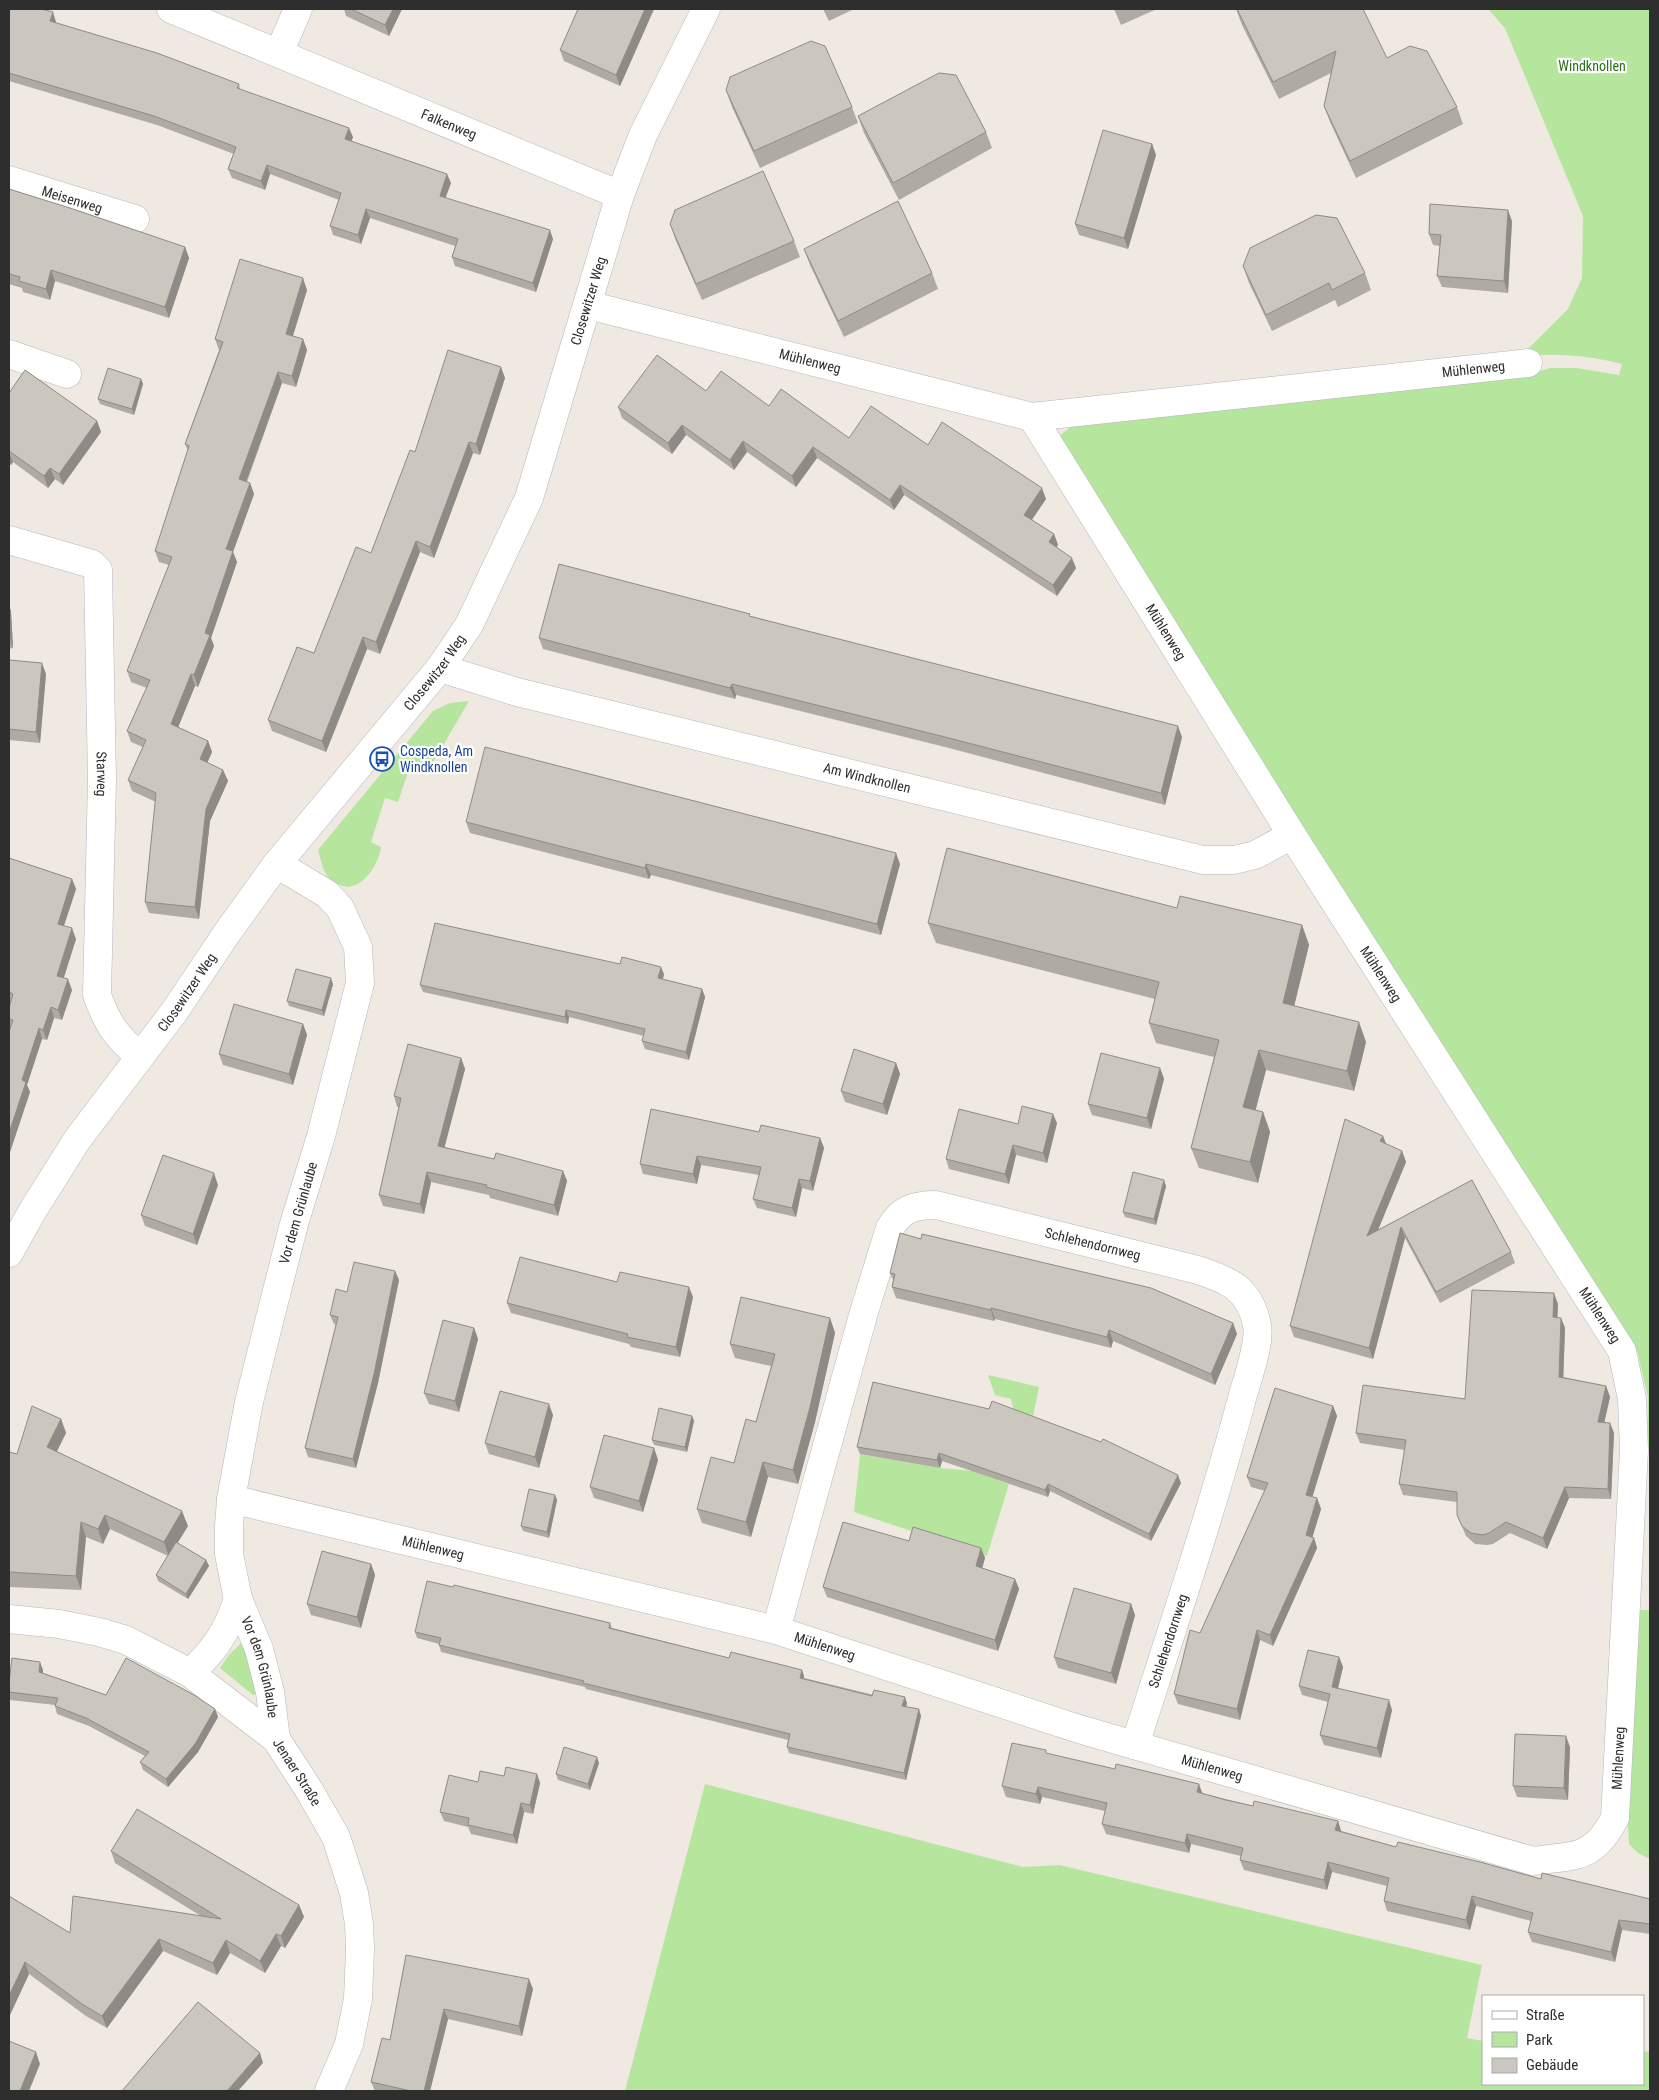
<svg xmlns="http://www.w3.org/2000/svg" width="1659" height="2100" viewBox="0 0 1659 2100" font-family="'Roboto Condensed',sans-serif">
  <style>
    .green { fill: #b6e59e }
    .lines { fill: none; stroke-linecap: round; stroke-linejoin: round }
    .minor-casing { stroke: #b4b7c1; stroke-width: 29 }
    .minor { stroke: #fff; stroke-width: 28 }
    .wall { fill: #afaba4 }
    .shaded-wall { fill: #8e8b86 }
    .building { fill: #cbc7bf; stroke: #8e8b86 }
    .labels { text-anchor: middle; stroke-width: 4.5; stroke-linejoin: round; paint-order: stroke }
    .park-label { font-size: 14px; fill: #2c6e1b; stroke: #fff }
    .street-label { font-size: 14px; fill: #2e2e2e; stroke: #fff }
    .transit-label { font-size: 14px; fill: #164399; stroke: #fff; text-anchor: start }
  </style>
  <rect width="100%" height="100%" fill="#efe9e1"/>
  <!-- green -->
  <g class="green">
    <path d="M1488,9H1650V1448H1647L1648,1397L1637,1350L1619,1320L1410,1000L1059,436L1076,423L1524,376L1550,368H1577L1619,375L1622,364C1588,355 1556,353 1521,356L1568,309L1582,278L1583,216L1505,28Z"/>
    <path d="M469,701L428,771L410,766L398,802L385,798L371,842L381,847C379,864 361,894 340,885C337,884 332,882 330,880C323,872 321,860 318,850L433,711L450,703Z"/>
    <path d="M988,1375L1039,1387L1032,1422L1015,1416L1011,1399L995,1395Z"/>
    <path d="M860,1454L940,1468L973,1471L1009,1484L987,1556L854,1512Z"/>
    <path d="M1640,1610H1650V1859L1638,1853L1629,1844L1628,1825Z"/>
    <path d="M242,1642L249,1654L258,1693L253,1695L220,1668L228,1656Z"/>
    <path d="M705,1784L1023,1867L1059,1865L1482,1965L1467,2038L1483,2041V2084H1643V2052L1650,2051V2091H625Z"/>
  </g>
  <g class="lines">
    <!-- minor casing -->
    <g class="minor-casing">
      <g id="minor">
        <path id="s1" d="M171,9L620,195"/>
        <path d="M279,53L298,9"/>
        <path id="s2" d="M9,180L135,219"/>
        <path id="s3" d="M588,305L1032,417L1528,363"/>
        <path d="M9,354L67,374"/>
        <path id="s4" d="M9,540L92,564L98,570L102,779L97,995C108,1025 116,1036 140,1057"/>
        <path id="s5" d="M440,668L517,692L1203,860H1234L1255,855L1292,835"/>
        <path id="s6" d="M276,865L292,873L327,894L340,908L358,947L360,983L321,1136L294,1224L271,1314L249,1402L231,1499L229,1526V1554L238,1599L259,1649L270,1692L276,1739"/>
        <path id="s7" d="M9,1253L33,1210L77,1140L174,1012L227,933L276,865L440,668L469,625L529,498L620,195L643,135L706,9"/>
        <path id="s8" d="M231,1499L776,1630L1079,1729L1533,1861C1576,1855 1593,1860 1615,1818L1634,1450L1632,1399L1622,1351L1292,835L1032,417"/>
        <path id="s9" d="M9,1619L59,1624L99,1632L126,1640L190,1673L276,1739L309,1790L336,1837L354,1893L359,1924L360,1948L358,1999L349,2044L329,2091"/>
        <path id="s10" d="M776,1630L864,1312L890,1228C901,1209 914,1205 936,1205L1198,1270C1229,1280 1250,1289 1257,1325C1261,1344 1245,1385 1240,1406C1209,1520 1171,1632 1135,1745"/>
        <path d="M190,1673C215,1650 227,1632 238,1599"/>
      </g>
    </g>
    <!-- minor -->
    <use href="#minor" class="minor"/>
  </g>
  <!-- wall -->
  <g class="wall">
    <path d="M344,9H402L389,36L346,16Z"/>
    <path d="M578,9H654L620,86L564,61L560,50Z"/>
    <path d="M823,9H854L829,21Z"/>
    <path d="M1114,9H1157L1121,25Z"/>
    <path d="M1236,9L1387,58L1457,107L1463,124L1356,178L1330,122L1324,106L1331,73L1279,99L1242,25Z"/>
    <path d="M9,11L56,22V23L239,84L240,89L353,137L351,141L451,183L445,198L553,239L536,292L455,266L452,257L455,246L370,218L361,244L333,235L330,226L339,200L270,174L265,190L232,178L228,169L234,154L157,125L9,81Z"/>
    <path d="M726,90L852,107L858,123L760,168L732,107Z"/>
    <path d="M858,116L986,132L992,148L899,200L864,133Z"/>
    <path d="M1152,144L1156,155L1128,249L1079,235L1075,224Z"/>
    <path d="M9,189L185,247L189,258L169,318L55,281L50,300L23,292L22,288L9,284Z"/>
    <path d="M1512,221L1508,293L1442,287L1437,276L1440,246L1433,245L1429,234Z"/>
    <path d="M670,224L794,241L800,257L702,300L676,241Z"/>
    <path d="M804,249L932,273L938,289L844,337L810,265Z"/>
    <path d="M1243,266L1365,273L1371,290L1338,307L1335,300L1272,331L1249,283Z"/>
    <path d="M307,290L293,336L303,339L307,350L296,387L282,383L247,482L250,483L254,494L233,552L237,562L211,638L214,646L198,687L195,686L178,727L208,741L212,752L207,763L223,770L228,781L210,821L199,919L149,913L145,902L156,802L132,791L128,780L143,747L131,742L127,731L147,688L131,682L127,671L169,565L159,562L155,551L188,451L185,444L219,350L215,339Z"/>
    <path d="M505,378L480,455L473,453L434,558L420,552L380,654L367,649L326,752L272,731L268,720L314,653L371,553L415,452Z"/>
    <path d="M141,379L143,384L134,415L100,404L98,399Z"/>
    <path d="M706,391L769,406L849,438L928,445L1046,499L1032,520L1054,534L1058,545L1056,547L1076,568L1057,596L904,495L894,510L817,458L796,487L747,452L734,470L686,435L672,454L622,418L618,407Z"/>
    <path d="M9,393L97,421L101,432L63,485L55,479L48,488L13,462L11,465L9,464Z"/>
    <path d="M9,606L11,611L13,648L9,649Z"/>
    <path d="M751,616L1182,737L1165,805L945,747L736,695L735,699L543,649L539,638Z"/>
    <path d="M9,660L46,674L40,743L9,740Z"/>
    <path d="M466,822L900,864L881,935L651,875L649,879L470,833Z"/>
    <path d="M9,858L72,879L76,889L64,926L76,939L63,978L72,990L62,1020L54,1018L47,1040L42,1039L27,1085L30,1092L9,1155L10,1028L9,1026V1008L11,1002H9Z"/>
    <path d="M1177,908L1302,925L1309,945L1294,1006L1366,1042L1354,1091L1266,1070L1255,1110L1263,1112L1270,1132L1258,1183L1199,1168L1191,1148L1214,1057L1156,1043L1149,1023L1155,999L936,943L928,923Z"/>
    <path d="M664,974L663,979L702,989L705,997L689,1060L645,1049L642,1041L644,1036L569,1017L568,1024L423,992L420,985Z"/>
    <path d="M333,984L324,1016L289,1006L287,1001Z"/>
    <path d="M303,1024L307,1035L293,1085L223,1065L219,1054Z"/>
    <path d="M461,1058L465,1069L444,1147L494,1159L563,1171L567,1181L558,1216L490,1198L489,1195L431,1182L424,1214L383,1206L379,1195L399,1107H397L394,1096Z"/>
    <path d="M896,1063L900,1074L887,1115L845,1102L841,1091Z"/>
    <path d="M1160,1068L1164,1079L1151,1129L1092,1115L1088,1104Z"/>
    <path d="M1057,1123L1047,1163L1016,1155L1009,1184L949,1169L946,1159L1018,1124Z"/>
    <path d="M759,1132L820,1138L824,1148L813,1191L802,1188L796,1217L757,1208L753,1199L759,1175L701,1165L697,1184L643,1174L640,1164Z"/>
    <path d="M1383,1136L1386,1144L1402,1151L1406,1162L1378,1230L1472,1180L1511,1252L1515,1263L1440,1303L1405,1238L1373,1359L1294,1337L1290,1326Z"/>
    <path d="M218,1185L197,1245L145,1226L141,1215Z"/>
    <path d="M1166,1186L1156,1225L1125,1217L1123,1212Z"/>
    <path d="M395,1271L399,1280L378,1383L356,1468L308,1457L305,1448L336,1325L334,1324L330,1315L347,1292Z"/>
    <path d="M890,1273L1233,1323L1237,1334L1215,1385L1113,1341L1111,1348L995,1319L994,1321L896,1298L892,1287L893,1280Z"/>
    <path d="M617,1282L693,1297L680,1357L631,1347L629,1344L511,1313L507,1303Z"/>
    <path d="M1558,1304L1557,1318H1561L1565,1328L1563,1377L1606,1386L1610,1397L1604,1422L1610,1423L1614,1433L1611,1499L1569,1498L1547,1549L1510,1533L1493,1544L1487,1545L1475,1544L1466,1536L1457,1515V1502L1403,1495L1399,1484L1405,1450L1360,1443L1356,1433L1465,1399Z"/>
    <path d="M830,1318L835,1333L815,1422L798,1484L768,1477L751,1537L702,1523L697,1509L734,1463L756,1422L771,1366L735,1358L730,1344Z"/>
    <path d="M474,1328L478,1339L459,1412L429,1404L424,1393Z"/>
    <path d="M873,1382L1181,1483L1151,1541L1050,1491L1048,1497L942,1461L940,1468L860,1454L857,1447Z"/>
    <path d="M1333,1406L1337,1416L1312,1497L1317,1498L1321,1509L1312,1538H1314L1317,1548L1273,1646L1260,1640L1240,1720L1178,1704L1174,1694L1200,1633L1265,1491L1251,1487L1247,1477Z"/>
    <path d="M553,1415L539,1468L489,1454L485,1443Z"/>
    <path d="M692,1416L694,1421L687,1452L654,1445L652,1440Z"/>
    <path d="M61,1419L66,1433L57,1451L188,1526L177,1543L206,1560L209,1566L188,1599L158,1581L156,1575L168,1556L110,1529L103,1544L86,1537L81,1590L9,1587V1452L17,1454Z"/>
    <path d="M654,1448L658,1460L643,1512L594,1498L590,1487Z"/>
    <path d="M555,1495L557,1500L549,1538L523,1531L521,1526Z"/>
    <path d="M909,1541L981,1548L985,1558L982,1568L1015,1579L1019,1589L998,1651L827,1597L823,1587Z"/>
    <path d="M371,1564L375,1575L361,1628L311,1615L307,1604Z"/>
    <path d="M453,1587L610,1623L612,1628L729,1658L802,1670L804,1676V1678L907,1703L906,1707L921,1716L906,1780L789,1753L787,1747L788,1740L586,1689L585,1687L441,1652L439,1645V1644L417,1638L415,1632Z"/>
    <path d="M1131,1604L1135,1615L1116,1684L1058,1668L1054,1657Z"/>
    <path d="M1339,1657L1343,1667L1338,1688L1392,1710L1381,1758L1324,1745L1320,1735L1328,1702L1302,1695L1299,1686Z"/>
    <path d="M43,1670V1673L106,1695L215,1709L218,1717L198,1752L168,1787L143,1770L140,1762L145,1756L89,1726L57,1714L55,1706V1705L10,1700L9,1695V1682Z"/>
    <path d="M1570,1747L1568,1800L1517,1797L1513,1786Z"/>
    <path d="M1048,1754L1253,1806L1338,1821L1341,1831L1396,1847L1541,1879L1650,1899V1934L1622,1930L1615,1962L1532,1942L1528,1932L1531,1921L1476,1906L1470,1930L1387,1911L1384,1901L1387,1886L1332,1872L1327,1890L1244,1870L1240,1860L1241,1856L1191,1844L1189,1853L1106,1834L1102,1824L1105,1811L1042,1797L1040,1804L1006,1797L1002,1786Z"/>
    <path d="M599,1763L590,1790L558,1780L556,1774Z"/>
    <path d="M537,1774L540,1783L533,1814L524,1812L517,1844L471,1834L468,1827L444,1821L440,1812L478,1782L504,1776Z"/>
    <path d="M111,1851L299,1905L304,1917L285,1948L281,1946L265,1973L230,1953L217,1975L163,1951L107,2028L86,2016L29,1974L9,2017V1896L70,1933L201,1916L115,1863Z"/>
    <path d="M406,1955L533,1989L522,2036L448,2019L430,2091H375L371,2082L390,2040Z"/>
  </g>
  <!-- shaded-wall -->
  <g class="shaded-wall">
    <path d="M393,9H402L389,36L385,25Z"/>
    <path d="M645,9H654L620,86L616,75Z"/>
    <path d="M53,12L56,22L54,30L50,21Z"/>
    <path d="M349,128L353,137L349,148L345,139Z"/>
    <path d="M1152,144L1156,155L1128,249L1124,238Z"/>
    <path d="M267,165L270,174L265,190L261,181Z"/>
    <path d="M447,174L451,183L443,205L440,196Z"/>
    <path d="M366,209L370,218L361,244L358,235Z"/>
    <path d="M1508,210L1512,221L1508,293L1504,281Z"/>
    <path d="M550,230L553,239L536,292L533,283Z"/>
    <path d="M185,247L189,258L169,318L165,307Z"/>
    <path d="M51,270L55,281L50,300L46,289Z"/>
    <path d="M303,278L307,290L290,345L286,334Z"/>
    <path d="M303,339L307,350L296,387L292,376Z"/>
    <path d="M501,367L505,378L480,455L476,444Z"/>
    <path d="M278,372L282,383L243,490L239,479Z"/>
    <path d="M141,379L143,384L134,415L132,409Z"/>
    <path d="M97,421L101,432L63,485L59,474Z"/>
    <path d="M682,425L686,435L672,454L668,443Z"/>
    <path d="M743,441L747,452L734,470L730,460Z"/>
    <path d="M469,442L473,453L434,558L430,547Z"/>
    <path d="M813,447L817,458L796,487L792,476Z"/>
    <path d="M9,452L13,462L11,465L9,460Z"/>
    <path d="M50,468L55,479L48,488L44,476Z"/>
    <path d="M250,483L254,494L233,552L237,562L211,638L214,646L198,687L194,675L226,549Z"/>
    <path d="M900,485L904,495L894,510L890,500Z"/>
    <path d="M1042,488L1046,499L1028,525L1024,515Z"/>
    <path d="M1054,534L1058,545L1052,553L1049,542Z"/>
    <path d="M416,541L420,552L380,654L376,642Z"/>
    <path d="M1072,558L1076,568L1057,596L1053,585Z"/>
    <path d="M9,606L11,611L13,648L11,643Z"/>
    <path d="M363,637L367,649L326,752L322,741Z"/>
    <path d="M42,663L46,674L40,743L36,732Z"/>
    <path d="M191,674L195,686L175,735L171,724Z"/>
    <path d="M732,684L736,695L735,699L730,688Z"/>
    <path d="M1178,726L1182,737L1165,805L1161,793Z"/>
    <path d="M208,741L212,752L204,770L200,759Z"/>
    <path d="M223,770L228,781L210,821L199,919L195,907L206,809Z"/>
    <path d="M896,853L900,864L881,935L877,924Z"/>
    <path d="M646,864L651,875L649,879L645,868Z"/>
    <path d="M72,879L76,889L61,934L58,924Z"/>
    <path d="M1302,925L1309,945L1290,1023L1283,1003Z"/>
    <path d="M72,928L76,939L61,987L57,976Z"/>
    <path d="M661,967L664,974L661,986L658,978Z"/>
    <path d="M331,978L333,984L324,1016L322,1010Z"/>
    <path d="M68,979L72,990L62,1020L58,1010Z"/>
    <path d="M702,989L705,997L689,1060L686,1052Z"/>
    <path d="M51,1007L54,1018L47,1040L43,1030Z"/>
    <path d="M566,1010L569,1017L568,1024L565,1017Z"/>
    <path d="M1359,1022L1366,1042L1354,1091L1347,1071Z"/>
    <path d="M303,1024L307,1035L293,1085L289,1074Z"/>
    <path d="M39,1028L42,1039L27,1085L30,1092L9,1155V1133L22,1080Z"/>
    <path d="M1259,1050L1266,1070L1251,1128L1243,1107Z"/>
    <path d="M461,1058L465,1069L442,1157L438,1146Z"/>
    <path d="M896,1063L900,1074L887,1115L883,1104Z"/>
    <path d="M1160,1068L1164,1079L1151,1129L1147,1118Z"/>
    <path d="M1263,1112L1270,1132L1258,1183L1250,1162Z"/>
    <path d="M1053,1114L1057,1123L1047,1163L1043,1153Z"/>
    <path d="M1383,1136L1387,1147L1380,1141Z"/>
    <path d="M820,1138L824,1148L813,1191L810,1181Z"/>
    <path d="M1013,1145L1016,1155L1009,1184L1005,1174Z"/>
    <path d="M1402,1151L1406,1162L1371,1247L1367,1236Z"/>
    <path d="M697,1156L701,1165L697,1184L693,1174Z"/>
    <path d="M563,1171L567,1181L558,1216L554,1205Z"/>
    <path d="M427,1172L431,1182L424,1214L420,1204Z"/>
    <path d="M214,1173L218,1185L197,1245L193,1234Z"/>
    <path d="M799,1179L802,1188L796,1217L792,1208Z"/>
    <path d="M1164,1180L1166,1186L1156,1225L1154,1219Z"/>
    <path d="M1401,1227L1405,1238L1373,1359L1369,1348Z"/>
    <path d="M395,1271L399,1280L378,1383L356,1468L353,1459Z"/>
    <path d="M689,1287L693,1297L680,1357L676,1347Z"/>
    <path d="M1554,1293L1558,1304L1557,1328L1553,1317Z"/>
    <path d="M991,1308L995,1319L994,1321L991,1310Z"/>
    <path d="M830,1318L835,1333L815,1422L798,1484L793,1470Z"/>
    <path d="M1561,1318L1565,1328L1563,1387L1559,1377Z"/>
    <path d="M1233,1323L1237,1334L1215,1385L1211,1374Z"/>
    <path d="M474,1328L478,1339L459,1412L455,1401Z"/>
    <path d="M1109,1330L1113,1341L1111,1348L1107,1337Z"/>
    <path d="M1606,1386L1610,1397L1602,1433L1598,1422Z"/>
    <path d="M549,1404L553,1415L539,1468L535,1457Z"/>
    <path d="M1333,1406L1337,1416L1310,1505L1306,1495Z"/>
    <path d="M692,1416L694,1421L687,1452L685,1447Z"/>
    <path d="M61,1419L66,1433L52,1461L47,1447Z"/>
    <path d="M1610,1423L1614,1433L1611,1499L1608,1489Z"/>
    <path d="M654,1448L658,1460L643,1512L639,1501Z"/>
    <path d="M939,1453L942,1461L940,1468L937,1460Z"/>
    <path d="M763,1462L768,1477L751,1537L746,1522Z"/>
    <path d="M1178,1475L1181,1483L1151,1541L1149,1534Z"/>
    <path d="M1048,1484L1050,1491L1048,1497L1045,1490Z"/>
    <path d="M1565,1487L1569,1498L1547,1549L1543,1538Z"/>
    <path d="M555,1495L557,1500L549,1538L547,1532Z"/>
    <path d="M1317,1498L1321,1509L1310,1545L1306,1535Z"/>
    <path d="M182,1511L188,1526L169,1557L164,1542Z"/>
    <path d="M105,1515L110,1529L103,1544L98,1529Z"/>
    <path d="M81,1522L86,1537L81,1590L76,1576Z"/>
    <path d="M1314,1538L1317,1548L1273,1646L1270,1635Z"/>
    <path d="M981,1548L985,1558L980,1576L976,1566Z"/>
    <path d="M206,1560L209,1566L188,1599L186,1594Z"/>
    <path d="M371,1564L375,1575L361,1628L357,1617Z"/>
    <path d="M1015,1579L1019,1589L998,1651L995,1640Z"/>
    <path d="M1131,1604L1135,1615L1116,1684L1111,1673Z"/>
    <path d="M1257,1630L1260,1640L1240,1720L1237,1709Z"/>
    <path d="M1339,1657L1343,1667L1336,1697L1332,1687Z"/>
    <path d="M40,1662L43,1670L42,1679L39,1672Z"/>
    <path d="M802,1670L804,1676L802,1684L800,1678Z"/>
    <path d="M905,1697L907,1703L905,1712L902,1706Z"/>
    <path d="M1389,1700L1392,1710L1381,1758L1377,1748Z"/>
    <path d="M215,1709L218,1717L198,1752L168,1787L166,1779Z"/>
    <path d="M919,1709L921,1716L906,1780L904,1773Z"/>
    <path d="M1566,1736L1570,1747L1568,1800L1564,1788Z"/>
    <path d="M597,1757L599,1763L590,1790L588,1784Z"/>
    <path d="M537,1774L540,1783L533,1814L530,1805Z"/>
    <path d="M1199,1784L1203,1795L1197,1792Z"/>
    <path d="M1038,1787L1042,1797L1040,1804L1036,1794Z"/>
    <path d="M521,1803L524,1812L517,1844L513,1835Z"/>
    <path d="M1338,1821L1341,1831L1339,1840L1335,1830Z"/>
    <path d="M1187,1834L1191,1844L1189,1853L1185,1843Z"/>
    <path d="M1328,1862L1332,1872L1327,1890L1324,1880Z"/>
    <path d="M1472,1896L1476,1906L1470,1930L1466,1920Z"/>
    <path d="M299,1905L304,1917L285,1948L281,1936Z"/>
    <path d="M1619,1920L1622,1930L1615,1962L1611,1952Z"/>
    <path d="M276,1934L281,1946L265,1973L260,1961Z"/>
    <path d="M159,1939L163,1951L107,2028L102,2016Z"/>
    <path d="M226,1940L230,1953L217,1975L213,1963Z"/>
    <path d="M25,1962L29,1974L9,2017V1996Z"/>
    <path d="M529,1979L533,1989L522,2036L519,2026Z"/>
    <path d="M444,2009L448,2019L430,2091H424Z"/>
    <path d="M36,2052L40,2064L29,2091H20Z"/>
    <path d="M260,2053L263,2063L238,2091H227Z"/>
  </g>
  <!-- building -->
  <g class="building">
    <path d="M10,9H41L53,12L50,21L157,53L239,84L237,88L349,128L345,139L447,174L440,196L550,230L533,283L452,257L458,239L366,209L358,235L330,226L341,193L267,165L261,181L228,169L236,147L154,116L9,73V11Z"/>
    <path d="M351,9H393L385,25Z"/>
    <path d="M578,9H645L616,75L560,50Z"/>
    <path d="M1237,9H1363L1387,58L1410,46L1427,51L1457,107L1350,161L1324,106L1336,51L1273,82Z"/>
    <path d="M811,41L825,46L852,107L754,151L726,90L730,77Z"/>
    <path d="M939,73L956,75L986,132L893,183L858,116Z"/>
    <path d="M1103,130L1152,144L1124,238L1075,224Z"/>
    <path d="M763,171L794,241L696,284L670,224L675,210Z"/>
    <path d="M9,189L70,208L185,247L165,307L51,270L46,289L19,281L20,277L9,274Z"/>
    <path d="M898,201L932,273L838,321L804,249Z"/>
    <path d="M1430,204L1508,210L1504,281L1437,276L1441,235L1429,234Z"/>
    <path d="M1316,215L1337,218L1365,273L1332,290L1329,283L1266,315L1243,266L1250,248Z"/>
    <path d="M240,259L303,278L286,334L303,339L292,376L278,372L239,479L250,483L226,549L233,551L205,633L210,635L194,675L191,674L171,724L208,741L200,759L223,770L206,809L195,907L145,902L156,793L128,780L146,740L127,731L150,680L127,671L172,557L155,551L189,446L185,444L223,342L215,339Z"/>
    <path d="M448,350L501,367L476,444L469,442L430,547L416,541L376,642L363,637L322,741L268,720L297,647L314,653L356,547L371,553L410,450L415,452Z"/>
    <path d="M657,355L706,391L721,371L769,406L781,389L849,438L871,406L928,445L942,422L1042,488L1024,515L1054,534L1049,542L1072,558L1053,585L900,485L890,500L813,447L792,476L743,441L730,460L682,425L668,443L618,407Z"/>
    <path d="M108,368L141,379L132,409L98,399Z"/>
    <path d="M25,370L97,421L59,474L50,468L44,476L9,451V393Z"/>
    <path d="M559,564L750,614L749,616L1178,726L1161,793L941,736L732,684L730,688L539,638Z"/>
    <path d="M9,606L11,643H9Z"/>
    <path d="M9,660L42,663L36,732L9,729Z"/>
    <path d="M485,747L896,853L877,924L646,864L645,868L466,822Z"/>
    <path d="M947,848L1177,908L1180,896L1302,925L1283,1003L1359,1022L1347,1071L1259,1050L1243,1107L1263,1112L1250,1162L1191,1148L1219,1040L1149,1023L1159,982L928,923Z"/>
    <path d="M9,858L72,879L58,924L72,928L57,976L68,979L58,1010L51,1007L43,1030L39,1028L22,1080L26,1082L9,1133V1032L13,1020L9,1019V1008L13,994L9,992Z"/>
    <path d="M435,923L620,964L622,957L661,967L658,978L702,989L686,1052L642,1041L645,1029L566,1010L565,1017L420,985Z"/>
    <path d="M296,969L331,978L322,1010L287,1001Z"/>
    <path d="M234,1004L303,1024L289,1074L219,1054Z"/>
    <path d="M408,1044L461,1058L438,1146L494,1159L496,1153L563,1171L554,1205L486,1187L487,1185L427,1172L420,1204L379,1195L401,1098L394,1096Z"/>
    <path d="M854,1049L896,1063L883,1104L841,1091Z"/>
    <path d="M1101,1053L1160,1068L1147,1118L1088,1104Z"/>
    <path d="M1022,1106L1053,1114L1043,1153L1013,1145L1005,1174L946,1159L959,1109L1018,1124Z"/>
    <path d="M651,1109L759,1132L761,1125L820,1138L810,1181L799,1179L792,1208L753,1199L761,1167L697,1156L693,1174L640,1164Z"/>
    <path d="M1345,1119L1383,1136L1380,1141L1402,1151L1367,1236L1472,1180L1511,1252L1436,1292L1401,1227L1369,1348L1290,1326Z"/>
    <path d="M163,1155L214,1173L193,1234L141,1215Z"/>
    <path d="M1133,1172L1164,1180L1154,1219L1123,1212Z"/>
    <path d="M900,1233L921,1239L922,1234L1151,1288L1233,1323L1211,1374L1109,1330L1107,1337L991,1308V1310L892,1287L895,1274L890,1273Z"/>
    <path d="M520,1257L617,1282L620,1272L689,1287L676,1347L627,1337L628,1334L507,1303Z"/>
    <path d="M354,1262L395,1271L374,1374L353,1459L305,1448L338,1317L330,1315L336,1289L347,1292Z"/>
    <path d="M1472,1290L1554,1293L1553,1317L1561,1318L1559,1377L1606,1386L1598,1422L1610,1423L1608,1489L1565,1487L1543,1538L1506,1522L1489,1533L1483,1535L1471,1533L1462,1526L1457,1515V1492L1399,1484L1406,1440L1356,1433L1363,1385L1465,1399Z"/>
    <path d="M741,1297L830,1318L810,1407L793,1470L763,1462L746,1522L697,1509L711,1457L734,1463L746,1419L756,1422L775,1354L730,1344Z"/>
    <path d="M443,1320L474,1328L455,1401L424,1393Z"/>
    <path d="M873,1382L989,1409L992,1401L1101,1442L1103,1439L1178,1475L1149,1534L1048,1484L1045,1490L939,1453L937,1460L857,1447Z"/>
    <path d="M1275,1388L1333,1406L1306,1495L1317,1498L1306,1535L1314,1538L1270,1635L1257,1630L1237,1709L1174,1694L1190,1630L1200,1633L1268,1483L1247,1477Z"/>
    <path d="M500,1391L549,1404L535,1457L485,1443Z"/>
    <path d="M32,1406L61,1419L47,1447L182,1511L164,1542L105,1515L98,1529L81,1522L76,1576L9,1572V1452L17,1454Z"/>
    <path d="M659,1408L692,1416L685,1447L652,1440Z"/>
    <path d="M604,1435L654,1448L639,1501L590,1487Z"/>
    <path d="M529,1489L555,1495L547,1532L521,1526Z"/>
    <path d="M843,1522L909,1541L913,1527L981,1548L976,1566L1015,1579L995,1640L823,1587Z"/>
    <path d="M176,1542L206,1560L186,1594L156,1575Z"/>
    <path d="M322,1551L371,1564L357,1617L307,1604Z"/>
    <path d="M427,1581L453,1587L454,1585L610,1623L609,1628L729,1658L731,1652L802,1670L800,1678L872,1696L874,1690L905,1697L902,1706L919,1709L904,1773L787,1747L790,1734L583,1683L584,1681L439,1645L441,1638L415,1632Z"/>
    <path d="M1074,1588L1131,1604L1111,1673L1054,1657Z"/>
    <path d="M1308,1650L1339,1657L1332,1687L1389,1700L1377,1748L1320,1735L1330,1694L1299,1686Z"/>
    <path d="M12,1658L40,1662L39,1672L106,1695L126,1658L194,1695L215,1709L195,1744L166,1779L140,1762L149,1752L86,1718L55,1706L58,1698L9,1692V1682Z"/>
    <path d="M1515,1734L1566,1736L1564,1788L1513,1786Z"/>
    <path d="M1012,1743L1046,1750V1753L1115,1769L1116,1764L1199,1784L1197,1792L1226,1800L1253,1806L1254,1801L1338,1821L1335,1830L1396,1847L1398,1842L1480,1862L1541,1879L1542,1873L1650,1899V1924L1619,1920L1611,1952L1528,1932L1533,1913L1472,1896L1466,1920L1384,1901L1389,1878L1328,1862L1324,1880L1240,1860L1243,1848L1187,1834L1185,1843L1102,1824L1107,1803L1038,1787L1036,1794L1002,1786Z"/>
    <path d="M564,1747L597,1757L588,1784L556,1774Z"/>
    <path d="M506,1767L537,1774L530,1805L521,1803L513,1835L468,1825L469,1818L440,1812L449,1775L478,1782L480,1771L504,1776Z"/>
    <path d="M137,1809L299,1905L281,1936L276,1934L260,1961L226,1940L213,1963L159,1939L102,2016L82,2004L25,1962L9,1996V1896L70,1933L73,1896L221,1919L111,1851Z"/>
    <path d="M406,1955L529,1979L519,2026L444,2009L424,2091H411L371,2082L382,2038L390,2040Z"/>
    <path d="M198,2002L260,2053L227,2091H122Z"/>
    <path d="M9,2041L36,2052L20,2091H9Z"/>
  </g>
  <!-- icons -->
  <defs>
    <g id="bus-ring" transform="scale(1.25)"><circle r="9.5" fill="#fff" stroke="#1a4fb4" stroke-width="1.5"/><path d="M-5-6H5V4H4V6H2V4H-2V6H-4V4H-5ZM-3.5-4V0h7V-4ZM-3.5 1.2v1.5H-2V1.2ZM2 1.2v1.5H3.5V1.2Z" fill="#1a4fb4"/></g>
  </defs>
  <g fill-rule="evenodd">
    <use href="#bus-ring" x="382" y="759"/>
  </g>
  <g class="labels">
    <!-- park labels -->
    <g class="park-label">
      <text x="1592" y="71">Windknollen</text>
    </g>
    <!-- street labels -->
    <g class="street-label">
      <text dy="5" stroke="none"><textPath href="#s1" startOffset="301">Falkenweg</textPath></text>
      <text dy="5" stroke="none"><textPath href="#s2" startOffset="66">Meisenweg</textPath></text>
      <text dy="5" stroke="none"><textPath href="#s7" startOffset="1126">Closewitzer Weg</textPath></text>
      <text dy="5" stroke="none"><textPath href="#s3" startOffset="229">Mühlenweg</textPath></text>
      <text dy="5" stroke="none"><textPath href="#s3" startOffset="902">Mühlenweg</textPath></text>
      <text transform="translate(1166 632) rotate(58)" y="5">Mühlenweg</text>
      <text dy="5" stroke="none"><textPath href="#s7" startOffset="721">Closewitzer Weg</textPath></text>
      <text dy="5" stroke="none"><textPath href="#s4" startOffset="299">Starweg</textPath></text>
      <text dy="5" stroke="none"><textPath href="#s5" startOffset="441">Am Windknollen</textPath></text>
      <text transform="translate(1381 974) rotate(57)" y="5">Mühlenweg</text>
      <text dy="5" stroke="none"><textPath href="#s7" startOffset="316">Closewitzer Weg</textPath></text>
      <text transform="translate(298 1213) rotate(-74)" y="5">Vor dem Grünlaube</text>
      <text dy="5" stroke="none"><textPath href="#s10" startOffset="634">Schlehendornweg</textPath></text>
      <text transform="translate(1600 1315) rotate(57)" y="5">Mühlenweg</text>
      <text dy="5" stroke="none"><textPath href="#s8" startOffset="208">Mühlenweg</textPath></text>
      <text transform="translate(1168 1641) rotate(-72)" y="5">Schlehendornweg</text>
      <text dy="5" stroke="none"><textPath href="#s8" startOffset="612">Mühlenweg</textPath></text>
      <text dy="5" stroke="none"><textPath href="#s6" startOffset="862">Vor dem Grünlaube</textPath></text>
      <text dy="5" stroke="none"><textPath href="#s8" startOffset="1511">Mühlenweg</textPath></text>
      <text dy="5" stroke="none"><textPath href="#s8" startOffset="1018">Mühlenweg</textPath></text>
      <text dy="5" stroke="none"><textPath href="#s9" startOffset="339">Jenaer Straße</textPath></text>
    </g>
    <!-- transit labels -->
    <g class="transit-label">
      <text x="400" y="756">Cospeda, Am<tspan x="400" dy="16">Windknollen</tspan></text>
    </g>
  </g>
  <!-- border -->
  <rect width="1659" height="2100" fill="none" stroke="#2e2e2e" stroke-width="20"/>
  <!-- legend -->
  <rect x="1482" y="1995" width="162" height="90" fill="#ffffff" stroke="#ababab"/>
  <rect x="1492" y="2011" width="25" height="8" fill="#ffffff" stroke="#ababab"/>
  <text x="1526" y="2020" font-size="15" fill="#2e2e2e">Straße</text>
  <rect x="1492" y="2032" width="25" height="15" fill="#b6e59e" stroke="#ababab"/>
  <text x="1526" y="2045" font-size="15" fill="#2e2e2e">Park</text>
  <rect x="1492" y="2058" width="25" height="15" fill="#cbc7bf" stroke="#ababab"/>
  <text x="1526" y="2070" font-size="15" fill="#2e2e2e">Gebäude</text>
</svg>
